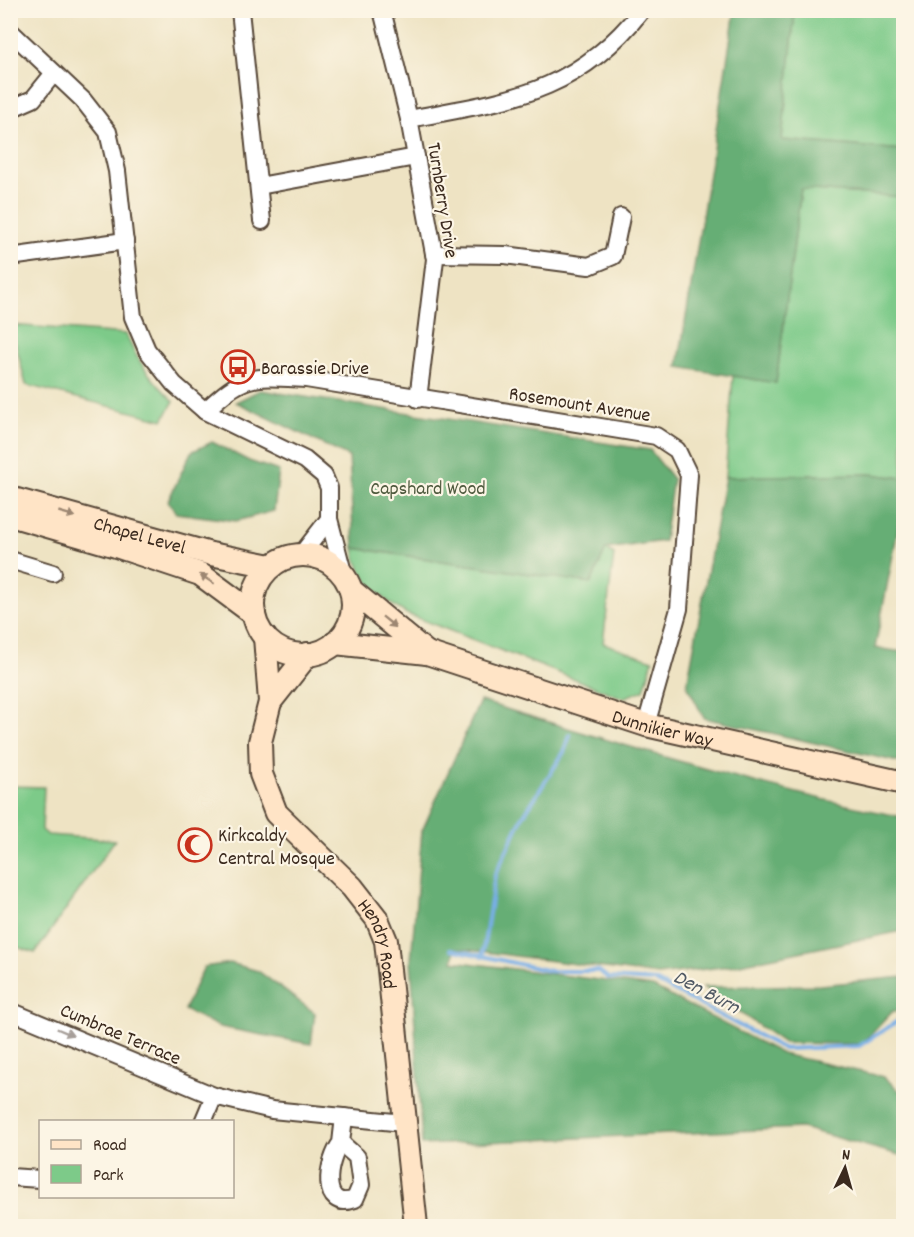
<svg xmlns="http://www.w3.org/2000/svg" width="914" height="1237" viewBox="0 0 914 1237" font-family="Dekko,sans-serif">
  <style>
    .green { fill: #7dca89; stroke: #5c7a54; stroke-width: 1.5 }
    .forest { fill: #66ae75; stroke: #506c4a; stroke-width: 1.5 }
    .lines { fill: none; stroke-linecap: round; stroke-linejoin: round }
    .stream { stroke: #78afe7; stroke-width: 4 }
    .street-casing { stroke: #564637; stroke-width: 20 }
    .secondary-casing { stroke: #564637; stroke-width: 26 }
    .street { stroke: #fff; stroke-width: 16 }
    .secondary { stroke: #ffe4c6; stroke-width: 22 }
    .oneway { fill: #9d8772 }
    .oneway2 { fill: #a79f9a }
    .labels { text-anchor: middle; stroke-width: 4.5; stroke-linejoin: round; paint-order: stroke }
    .street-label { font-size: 20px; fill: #3b2a1e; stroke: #fcf5e5 }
    .poi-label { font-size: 20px; fill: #3b2a1e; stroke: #fcf5e5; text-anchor: start }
    .park-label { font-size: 20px; fill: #4f5a3e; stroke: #fcf5e5 }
    .water-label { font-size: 21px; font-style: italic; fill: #505964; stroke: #fcf5e5 }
  </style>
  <rect width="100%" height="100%" fill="#fcf5e5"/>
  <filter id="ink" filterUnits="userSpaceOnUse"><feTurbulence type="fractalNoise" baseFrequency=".0167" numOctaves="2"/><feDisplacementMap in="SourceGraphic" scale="12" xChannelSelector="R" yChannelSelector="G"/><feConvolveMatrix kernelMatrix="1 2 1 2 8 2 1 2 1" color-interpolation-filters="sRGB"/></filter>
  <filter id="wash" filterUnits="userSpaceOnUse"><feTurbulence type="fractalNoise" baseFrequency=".008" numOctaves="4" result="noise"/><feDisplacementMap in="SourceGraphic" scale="24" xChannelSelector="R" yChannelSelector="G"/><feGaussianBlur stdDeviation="1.35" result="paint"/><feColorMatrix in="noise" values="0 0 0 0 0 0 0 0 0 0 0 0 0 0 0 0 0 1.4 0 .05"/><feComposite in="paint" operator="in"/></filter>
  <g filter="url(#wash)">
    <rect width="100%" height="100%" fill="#eee3c3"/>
    <!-- green -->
    <g class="green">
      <path d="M795,11H903V150L782,140Z"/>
      <path d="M801,189L903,197V478L870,474L725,477L733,376L776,383Z"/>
      <path d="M11,325L126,334C137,362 153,381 174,401L163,420L26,385Z"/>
      <path d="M354,548L591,583L606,549L614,554L603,643L653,660L644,690L623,698L407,614C381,599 358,579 354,548Z"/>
      <path d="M11,786L44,787L42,830L48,835L115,840L35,953L11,945Z"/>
    </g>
    <!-- forest -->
    <g class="forest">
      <path d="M735,11H795L782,140L903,150V197L801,189L776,383L678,367Z"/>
      <path d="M260,390L650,450L673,479L664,541L606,549L591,583L354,548L349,457L236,402Z"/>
      <path d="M212,442L249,461L279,471L274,511L236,521L176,513L168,501L191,452Z"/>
      <path d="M870,474L903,478V503L875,648L903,652V763L704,718L687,685L725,477Z"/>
      <path d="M480,701C619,744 760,788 903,817V931L730,966L658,975L455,948L453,961L653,987L782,1054L884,1077L903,1094V1156L802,1128L422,1145L411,960L422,831Z"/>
      <path d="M230,963L258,971L315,1013L311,1044L220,1027L184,1010L204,967Z"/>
      <path d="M903,977V1013L893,1011L862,1044L784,1043L703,987L820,985Z"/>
    </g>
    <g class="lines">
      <!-- stream -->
      <g class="stream">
        <path d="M451,949L550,971H599L608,978L655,981L784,1049L859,1046L904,1017"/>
        <path d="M482,957L495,875L522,818L564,752L570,735"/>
      </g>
    </g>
  </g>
  <g filter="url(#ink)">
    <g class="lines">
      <!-- street casing -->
      <g class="street-casing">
        <g id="street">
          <path d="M240,10L262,221"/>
          <path d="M382,10L409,119L435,259L418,399"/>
          <path d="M10,31L83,100L108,132L117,171L133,317L147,350L174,384L205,411L305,460L324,476L329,488V519L344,576"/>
          <path d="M10,109L33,99L54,73"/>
          <path d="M409,119C508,100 575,95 642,10"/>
          <path d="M259,186L416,157"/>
          <path d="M434,254L505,255L589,266L613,256L621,217"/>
          <path d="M10,257L125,241"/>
          <path d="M205,411C245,373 253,376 306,379L656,436L677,450L689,475L679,609L646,725"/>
          <path d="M301,555L329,519"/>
          <path d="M10,560L53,573"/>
          <path d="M10,1011L214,1096L272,1110L404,1123"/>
          <path d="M203,1122L214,1096"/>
          <path d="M341,1143C327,1160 319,1212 355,1199L361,1185L357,1157L341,1143L344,1117"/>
          <path d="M10,1177L40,1179"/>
        </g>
      </g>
      <!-- secondary casing -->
      <g class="secondary-casing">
        <g id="secondary">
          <path id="s1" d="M10,498L211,554L271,566"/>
          <path d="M10,515L116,546L200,574L254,614"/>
          <circle cx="303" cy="605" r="50"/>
          <path d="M352,591L427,653"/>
          <path id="s2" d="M265,637L270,702L260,742L261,774L276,813L352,887L377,919L386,941L416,1226"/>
          <path id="s3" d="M335,643L427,653L646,725L904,783"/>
          <path d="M270,702L308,654"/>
        </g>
      </g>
      <!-- street -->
      <use href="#street" class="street"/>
      <!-- secondary -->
      <use href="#secondary" class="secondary"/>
    </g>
    <!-- one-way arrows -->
    <defs><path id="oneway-solid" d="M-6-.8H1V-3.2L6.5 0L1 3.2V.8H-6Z" transform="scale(1.5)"/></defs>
    <g class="oneway">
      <use href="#oneway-solid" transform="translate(67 514) rotate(16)"/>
      <use href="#oneway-solid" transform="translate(207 579) rotate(-147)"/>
      <use href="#oneway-solid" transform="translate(389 622) rotate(39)"/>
    </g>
    <use class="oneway2" href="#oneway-solid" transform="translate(65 1032) rotate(23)"/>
  </g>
  <!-- icons -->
  <defs>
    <g id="bus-ring" transform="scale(1.725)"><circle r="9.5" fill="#fcf5e5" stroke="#c8321e" stroke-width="1.5"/><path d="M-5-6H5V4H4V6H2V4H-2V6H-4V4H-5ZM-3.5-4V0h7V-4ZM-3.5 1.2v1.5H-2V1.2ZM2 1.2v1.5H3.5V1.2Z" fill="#c8321e"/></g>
    <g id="mosque-ring" transform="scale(1.725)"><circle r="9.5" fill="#fcf5e5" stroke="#c8321e" stroke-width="1.5"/><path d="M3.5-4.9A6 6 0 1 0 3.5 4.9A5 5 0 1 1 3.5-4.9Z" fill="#c8321e"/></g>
  </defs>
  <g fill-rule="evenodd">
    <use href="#bus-ring" x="238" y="367"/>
    <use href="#mosque-ring" x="195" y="845"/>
  </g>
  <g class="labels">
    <!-- street labels -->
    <g class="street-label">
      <text transform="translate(444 200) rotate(81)" y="7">Turnberry Drive</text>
      <text transform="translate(580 403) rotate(9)" y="7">Rosemount Avenue</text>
      <text dy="7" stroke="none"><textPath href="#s1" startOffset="135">Chapel Level</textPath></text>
      <text dy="7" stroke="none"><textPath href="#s3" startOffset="340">Dunnikier Way</textPath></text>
      <text dy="7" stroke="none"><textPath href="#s2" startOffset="351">Hendry Road</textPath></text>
      <text transform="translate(121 1033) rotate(23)" y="7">Cumbrae Terrace</text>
    </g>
    <!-- poi labels -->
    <g class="poi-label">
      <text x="261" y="374">Barassie Drive</text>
      <text x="218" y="841">Kirkcaldy<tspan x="218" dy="23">Central Mosque</tspan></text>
    </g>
    <!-- park labels -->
    <g class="park-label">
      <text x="428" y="494">Capshard Wood</text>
    </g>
    <!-- water labels -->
    <g class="water-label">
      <text transform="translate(707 991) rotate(28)" y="7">Den Burn</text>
    </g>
  </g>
  <!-- margin -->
  <rect width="914" height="1237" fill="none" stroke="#fcf5e5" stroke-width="36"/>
  <!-- legend -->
  <rect x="39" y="1120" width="195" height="78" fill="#fcf5e5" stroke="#afa495" stroke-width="1.5"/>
  <rect x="51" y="1140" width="30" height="9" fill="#ffe4c6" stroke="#afa495" stroke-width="1.5"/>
  <text x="93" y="1150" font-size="18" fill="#3b2a1e">Road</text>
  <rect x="51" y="1165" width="30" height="18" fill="#7dca89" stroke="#afa495" stroke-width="1.5"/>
  <text x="93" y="1180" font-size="18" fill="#3b2a1e">Park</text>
  <!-- north arrow -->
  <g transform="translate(845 1168) rotate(5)" stroke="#fcf5e5" stroke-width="4.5" paint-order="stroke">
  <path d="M0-4.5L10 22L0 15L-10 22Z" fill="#3b2a1e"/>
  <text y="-9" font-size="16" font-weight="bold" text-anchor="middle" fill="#3b2a1e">N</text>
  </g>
</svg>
